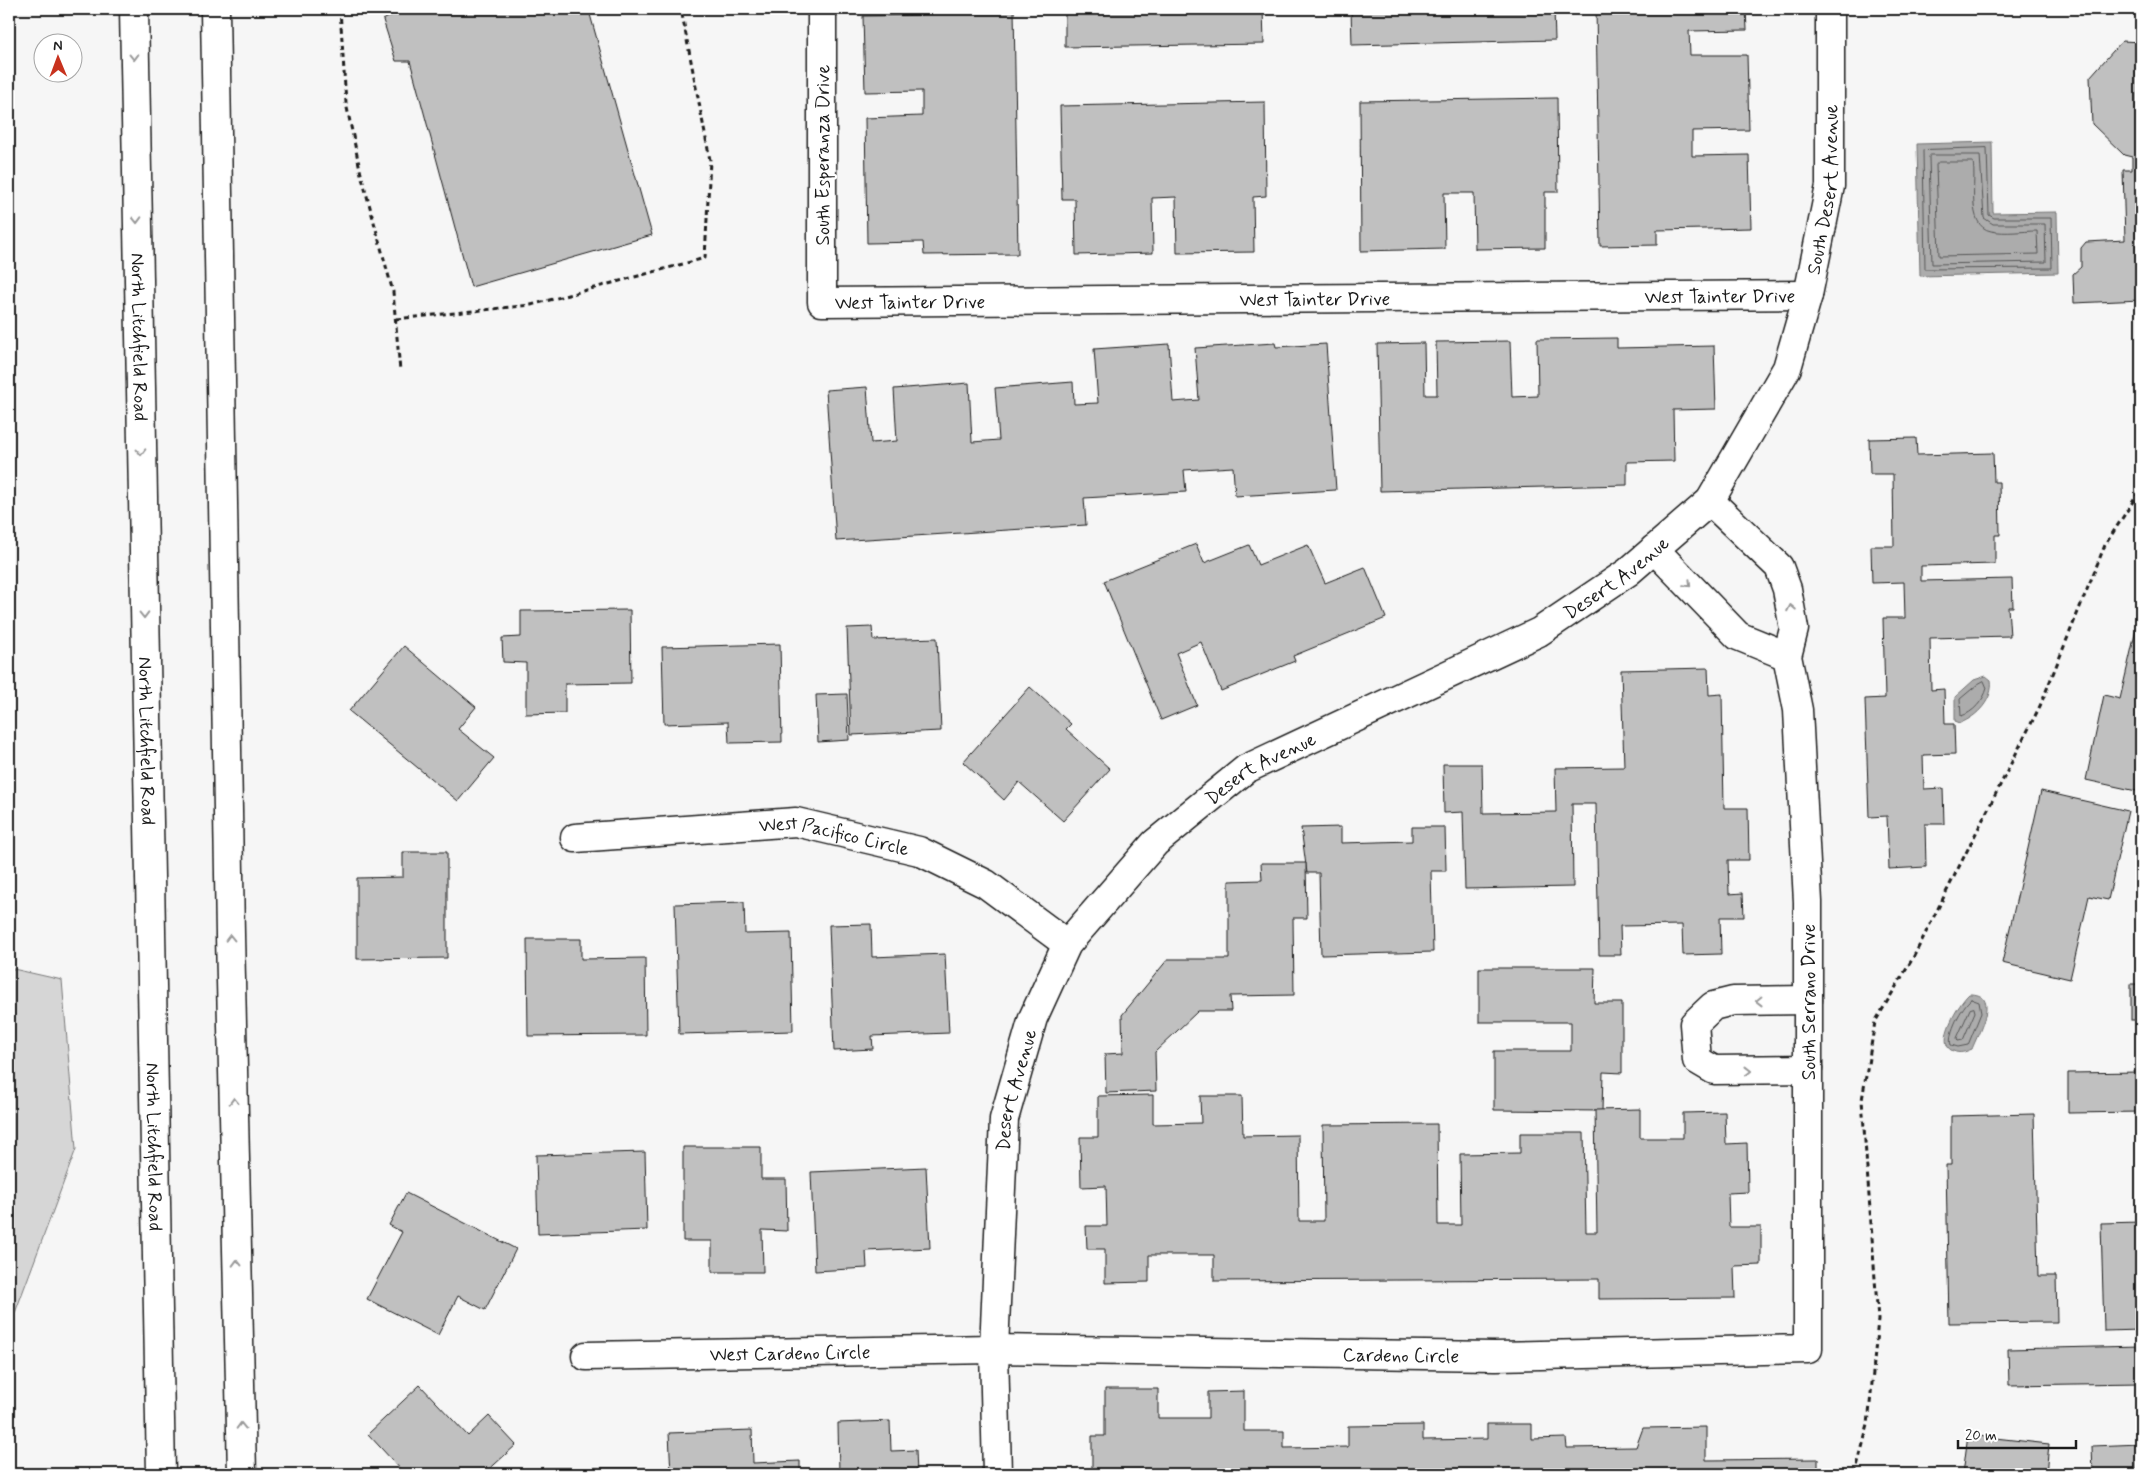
<svg xmlns="http://www.w3.org/2000/svg" width="2150" height="1483" viewBox="0 0 2150 1483" font-family="Mynerve,sans-serif">
  <style>
    .green { fill: #d6d6d6; stroke: #797979 }
    .water { fill: #acacac; stroke: #727272 }
    .lines { fill: none; stroke-linecap: round; stroke-linejoin: round }
    .shore { stroke: #565656; stroke-width: 1 }
    .building { fill: #c0c0c0; stroke: #1c1c1c }
    .minor-casing { stroke: #1c1c1c; stroke-width: 31 }
    .secondary-casing { stroke: #1c1c1c; stroke-width: 31 }
    .path { stroke: #1c1c1c; stroke-width: 3; stroke-dasharray: 5 4; stroke-linecap: butt }
    .minor { stroke: #fff; stroke-width: 28 }
    .secondary { stroke: #fff; stroke-width: 28 }
    .oneway { stroke: #999 }
    .labels { text-anchor: middle; stroke-width: 4.5; stroke-linejoin: round; paint-order: stroke }
    .street-label { font-size: 19px; fill: #1c1c1c; stroke: #fff }
  </style>
  <rect width="100%" height="100%" fill="#f6f6f6"/>
  <filter id="ink" filterUnits="userSpaceOnUse"><feTurbulence type="fractalNoise" baseFrequency=".02" numOctaves="2"/><feDisplacementMap in="SourceGraphic" scale="10" xChannelSelector="R" yChannelSelector="G"/><feConvolveMatrix kernelMatrix="1 2 1 2 8 2 1 2 1" color-interpolation-filters="sRGB"/></filter>
  <g filter="url(#ink)">
    <!-- green -->
    <path class="green" d="M9,968L62,980L76,1149L9,1329Z"/>
    <!-- water -->
    <g class="water">
      <path d="M1992,142L1993,213L2057,212L2058,273L1920,276L1917,144Z"/>
      <path d="M1986,676L1991,680C1994,699 1977,717 1960,723L1955,721V697L1974,680Z"/>
      <path d="M1969,994C2002,993 1978,1033 1972,1049C1965,1052 1960,1054 1953,1051C1934,1044 1959,1003 1969,994Z"/>
    </g>
    <g class="lines">
      <!-- shore -->
      <g class="shore">
        <path d="M1987,148L1989,215L1994,218H2051L2052,268L1925,269L1923,150Z"/>
        <path d="M1931,155H1980L1984,218L1993,224H2045L2046,262L1932,264L1929,157Z"/>
        <path d="M1939,162H1973C1977,181 1965,226 1991,231C2006,234 2022,231 2037,231L2038,254L1939,256L1936,165Z"/>
        <path d="M1984,681L1987,688C1984,700 1973,713 1961,716L1960,699L1978,684Z"/>
        <path d="M1971,999L1979,1002L1981,1013L1968,1045L1958,1047L1951,1045C1947,1034 1962,1006 1971,999Z"/>
        <path d="M1974,1008L1975,1012L1963,1040L1958,1041L1957,1038L1970,1009Z"/>
      </g>
    </g>
    <!-- building -->
    <g class="building">
      <path d="M395,9H592L589,11L652,235L471,287L410,61H396L383,20L396,13Z"/>
      <path d="M921,9H1014L1018,254L924,255L923,242L867,243L865,118L922,116V91L865,92L863,16L921,15Z"/>
      <path d="M1065,9H1263L1264,44L1065,47Z"/>
      <path d="M1351,9H1554L1555,40L1352,45Z"/>
      <path d="M1596,9H1746L1747,30L1689,31L1690,55H1747L1749,130L1692,131V156L1749,155L1751,228L1657,230V245L1600,246Z"/>
      <path d="M2122,41L2141,42V300L2074,303L2073,274L2081,267V248L2086,242L2125,240L2123,170H2132V157L2124,155L2092,124L2090,77Z"/>
      <path d="M1557,98L1558,192H1545V248L1475,249L1474,193H1444L1445,249L1361,251L1360,101Z"/>
      <path d="M1265,102L1266,196L1253,197L1254,252L1177,253L1176,197L1152,198L1153,253L1076,255L1075,199H1062L1060,106Z"/>
      <path d="M1617,338V348L1714,346L1716,409L1673,410L1674,461L1627,462V485L1380,491L1377,344L1424,343L1425,395H1437L1436,342L1510,341L1512,397L1538,396L1537,339Z"/>
      <path d="M1275,343L1276,347L1326,344L1336,490L1235,496L1233,467L1184,470L1186,492L1084,498L1086,525L836,541L826,390L867,387L871,443L897,441L894,389L969,383L972,442L999,440L995,388L1073,382L1074,404L1098,403L1094,349L1169,344L1173,402L1199,400L1195,348Z"/>
      <path d="M1916,438L1917,455L1993,453L1994,482H1999L2000,535H1995V564L1921,566V581L2012,579L2013,607H2008L2010,636L1930,638L1931,690L1944,689L1945,724H1954L1955,754L1923,755L1924,789L1943,788L1944,824H1925L1926,867L1889,869L1887,816L1869,817L1865,699L1885,698L1883,618H1905L1904,582L1872,583L1871,546H1894L1893,474H1870L1869,439Z"/>
      <path d="M1196,544L1204,563L1249,545L1258,565L1308,545L1325,583L1365,567L1386,618L1293,656L1295,661L1221,691L1201,642L1176,653L1197,705L1161,720L1104,581Z"/>
      <path d="M630,610L631,683L565,684V713L526,714V663L503,662L502,638L521,637V611Z"/>
      <path d="M2140,612L2141,613V792L2086,780L2104,695L2120,699Z"/>
      <path d="M872,627L873,640L937,638L941,731L851,735L847,628Z"/>
      <path d="M780,644L782,742L729,743L728,722L664,724L662,647Z"/>
      <path d="M404,646L476,707L458,729L494,758L458,801L349,711Z"/>
      <path d="M1708,668L1709,695L1722,694L1724,808H1748L1749,860H1728L1729,894L1743,893L1744,917H1720L1721,954L1683,955L1682,925L1620,926L1621,955H1599L1596,804H1572L1573,887L1465,889L1463,812L1444,813L1443,764H1482L1483,813L1556,812L1555,768L1624,767L1621,670Z"/>
      <path d="M1030,687L1071,724L1066,729L1110,769L1063,821L1019,782L1004,800L963,762Z"/>
      <path d="M847,694L849,740L818,742L816,695Z"/>
      <path d="M2041,791L2128,811L2108,900L2089,896L2070,979L2002,963Z"/>
      <path d="M1341,827V843L1412,841V827H1445L1446,871H1431L1433,952L1321,955L1319,873H1307L1301,828Z"/>
      <path d="M403,852H447V958L357,959V878L403,877Z"/>
      <path d="M1261,863H1306L1307,918H1293L1294,995L1230,996L1231,1011H1198L1155,1052L1156,1091L1106,1093L1105,1054L1123,1053L1122,1015L1168,959H1229V881L1262,880Z"/>
      <path d="M744,902L745,934L791,933L793,1031L679,1034L675,904Z"/>
      <path d="M871,924L872,957L945,954L949,1033L872,1036L873,1049L834,1051L829,925Z"/>
      <path d="M527,939H581V959L645,958L646,1035L528,1036Z"/>
      <path d="M1479,968H1595L1594,1003H1622V1073L1603,1072L1602,1111L1494,1110V1051H1571V1022H1479Z"/>
      <rect x="2131" y="984" width="10" height="36"/>
      <path d="M2141,1072V1112L2068,1113V1073Z"/>
      <path d="M1153,1095V1124L1201,1123L1200,1096H1242L1243,1136L1298,1135L1299,1221H1324L1323,1125L1437,1124L1438,1225H1461L1460,1154L1520,1153V1133H1584L1586,1232H1597L1595,1110L1640,1109V1138H1683V1113L1725,1112L1726,1144L1747,1143L1748,1192L1728,1193L1729,1227H1761V1265L1734,1266L1735,1298L1599,1299V1279L1214,1281V1255H1149V1282L1105,1283V1249H1087L1086,1226H1107L1106,1186L1081,1187L1080,1137H1098V1096Z"/>
      <path d="M2034,1114L2038,1276H2056L2057,1322L1949,1323L1946,1165H1951V1116Z"/>
      <path d="M683,1147H761V1179H786L787,1231L762,1230L763,1272H712V1241H683Z"/>
      <path d="M645,1152L647,1230L538,1234L536,1155Z"/>
      <path d="M926,1167L930,1248L866,1251L867,1268L815,1271L811,1172Z"/>
      <path d="M406,1193L516,1249L485,1310L458,1296L438,1335L367,1299L402,1232L389,1225Z"/>
      <path d="M2141,1222V1330L2104,1331L2101,1223Z"/>
      <path d="M2141,1346V1383L2009,1385L2008,1349Z"/>
      <path d="M420,1385L468,1436L489,1416L516,1445L484,1474H405L368,1434Z"/>
      <path d="M1105,1389H1158V1418H1208V1392L1244,1391V1431H1284V1448L1348,1447V1426L1423,1425V1440L1487,1439V1424H1532V1439L1566,1438L1567,1448L1636,1447L1643,1428L1706,1427V1460L1818,1459V1474H1092V1436H1105Z"/>
      <path d="M890,1421L891,1451L916,1450L917,1474H839L838,1423Z"/>
      <path d="M752,1430L753,1463L800,1461V1474H671L669,1433Z"/>
      <path d="M1968,1435L2049,1444L2046,1474H1963Z"/>
      <path d="M2141,1444V1474H2093L2092,1446Z"/>
      <rect x="542" y="1468" width="112" height="6"/>
    </g>
    <g class="lines">
      <!-- minor casing -->
      <g class="minor-casing">
        <g id="minor">
          <path id="s1" d="M822,9V302L1808,295"/>
          <path d="M1654,549L1738,636L1787,656"/>
          <path id="s2" d="M575,838L796,822L919,851L986,884L1067,944"/>
          <path d="M1808,1000L1733,1001L1713,1006L1694,1024L1697,1060L1714,1070L1808,1069"/>
          <path id="s3" d="M586,1356L994,1349L1496,1356L1808,1349V902L1798,710L1787,656L1794,629L1787,589L1779,567L1710,501"/>
          <path id="s4" d="M997,1474L994,1349L1004,1119L1033,1018L1067,944L1155,843L1246,769L1539,632L1628,572L1710,501L1787,368L1808,295L1830,186V9"/>
        </g>
      </g>
      <!-- secondary casing -->
      <g class="secondary-casing">
        <g id="secondary">
          <path id="s5" d="M134,9L161,1474"/>
          <path d="M215,9L230,935L242,1474"/>
        </g>
      </g>
      <!-- path -->
      <g class="path">
        <path d="M340,9L346,103L361,174L393,292L400,371"/>
        <path d="M396,319L531,305L705,258L710,160L681,9"/>
        <path d="M1855,1474L1868,1425L1878,1320L1862,1100L1875,1022L1913,958L2040,706L2105,545L2141,489"/>
      </g>
      <!-- minor -->
      <use href="#minor" class="minor"/>
      <!-- secondary -->
      <use href="#secondary" class="secondary"/>
    </g>
    <!-- one-way arrows -->
    <defs><path id="oneway-chevron" d="M-2-3.5L2.5 0L-2 3.5" fill="none" stroke-width="1.6" stroke-linecap="round" stroke-linejoin="round" transform="scale(1.25)"/></defs>
    <g class="oneway">
      <use href="#oneway-chevron" transform="translate(134 57) rotate(89)"/>
      <use href="#oneway-chevron" transform="translate(137 220) rotate(89)"/>
      <use href="#oneway-chevron" transform="translate(141 452) rotate(89)"/>
      <use href="#oneway-chevron" transform="translate(1688 584) rotate(46)"/>
      <use href="#oneway-chevron" transform="translate(1791 608) rotate(-101)"/>
      <use href="#oneway-chevron" transform="translate(144 615) rotate(89)"/>
      <use href="#oneway-chevron" transform="translate(230 938) rotate(-91)"/>
      <use href="#oneway-chevron" transform="translate(1759 1001) rotate(179)"/>
      <use href="#oneway-chevron" transform="translate(1748 1071) rotate(-1)"/>
      <use href="#oneway-chevron" transform="translate(234 1101) rotate(-91)"/>
      <use href="#oneway-chevron" transform="translate(237 1263) rotate(-91)"/>
      <use href="#oneway-chevron" transform="translate(241 1426) rotate(-91)"/>
    </g>
  </g>
  <g class="labels">
    <!-- street labels -->
    <g class="street-label">
      <text transform="translate(822 155) rotate(-90)" y="7">South Esperanza Drive</text>
      <text dy="7" stroke="none"><textPath href="#s4" startOffset="1669">South Desert Avenue</textPath></text>
      <text dy="7" stroke="none"><textPath href="#s1" startOffset="1191">West Tainter Drive</textPath></text>
      <text dy="7" stroke="none"><textPath href="#s1" startOffset="786">West Tainter Drive</textPath></text>
      <text dy="7" stroke="none"><textPath href="#s1" startOffset="381">West Tainter Drive</textPath></text>
      <text dy="7" stroke="none"><textPath href="#s5" startOffset="328">North Litchfield Road</textPath></text>
      <text dy="7" stroke="none"><textPath href="#s4" startOffset="1211">Desert Avenue</textPath></text>
      <text dy="7" stroke="none"><textPath href="#s5" startOffset="732">North Litchfield Road</textPath></text>
      <text dy="7" stroke="none"><textPath href="#s4" startOffset="806">Desert Avenue</textPath></text>
      <text dy="7" stroke="none"><textPath href="#s2" startOffset="261">West Pacifico Circle</textPath></text>
      <text transform="translate(1808 1002) rotate(-90)" y="7">South Serrano Drive</text>
      <text dy="7" stroke="none"><textPath href="#s4" startOffset="386">Desert Avenue</textPath></text>
      <text dy="7" stroke="none"><textPath href="#s5" startOffset="1138">North Litchfield Road</textPath></text>
      <text dy="7" stroke="none"><textPath href="#s3" startOffset="204">West Cardeno Circle</textPath></text>
      <text dy="7" stroke="none"><textPath href="#s3" startOffset="815">Cardeno Circle</textPath></text>
    </g>
  </g>
  <!-- margin -->
  <rect width="2150" height="1483" fill="none" stroke="#fff" stroke-width="30"/>
  <rect x="15" y="15" width="2120" height="1453" fill="none" stroke="#1c1c1c" stroke-width="2" filter="url(#ink)"/>
  <!-- north arrow -->
  <g transform="translate(58 58) rotate(359)"><circle r="24" fill="#ffffff" stroke="#a4a4a4"/>
  <path d="M0-4L9 19L0 12L-9 19Z" fill="#c8321e"/>
  <text y="-8" font-size="14" font-weight="bold" text-anchor="middle" fill="#1c1c1c">N</text>
  </g>
  <!-- scale -->
  <path d="M1958 1440v8h118v-8" fill="none" stroke="#1c1c1c" stroke-width="2.5"/>
  <text x="1965" y="1440" font-size="15" fill="#1c1c1c" stroke="#ffffff" stroke-width="4" paint-order="stroke">20 m</text>
</svg>
